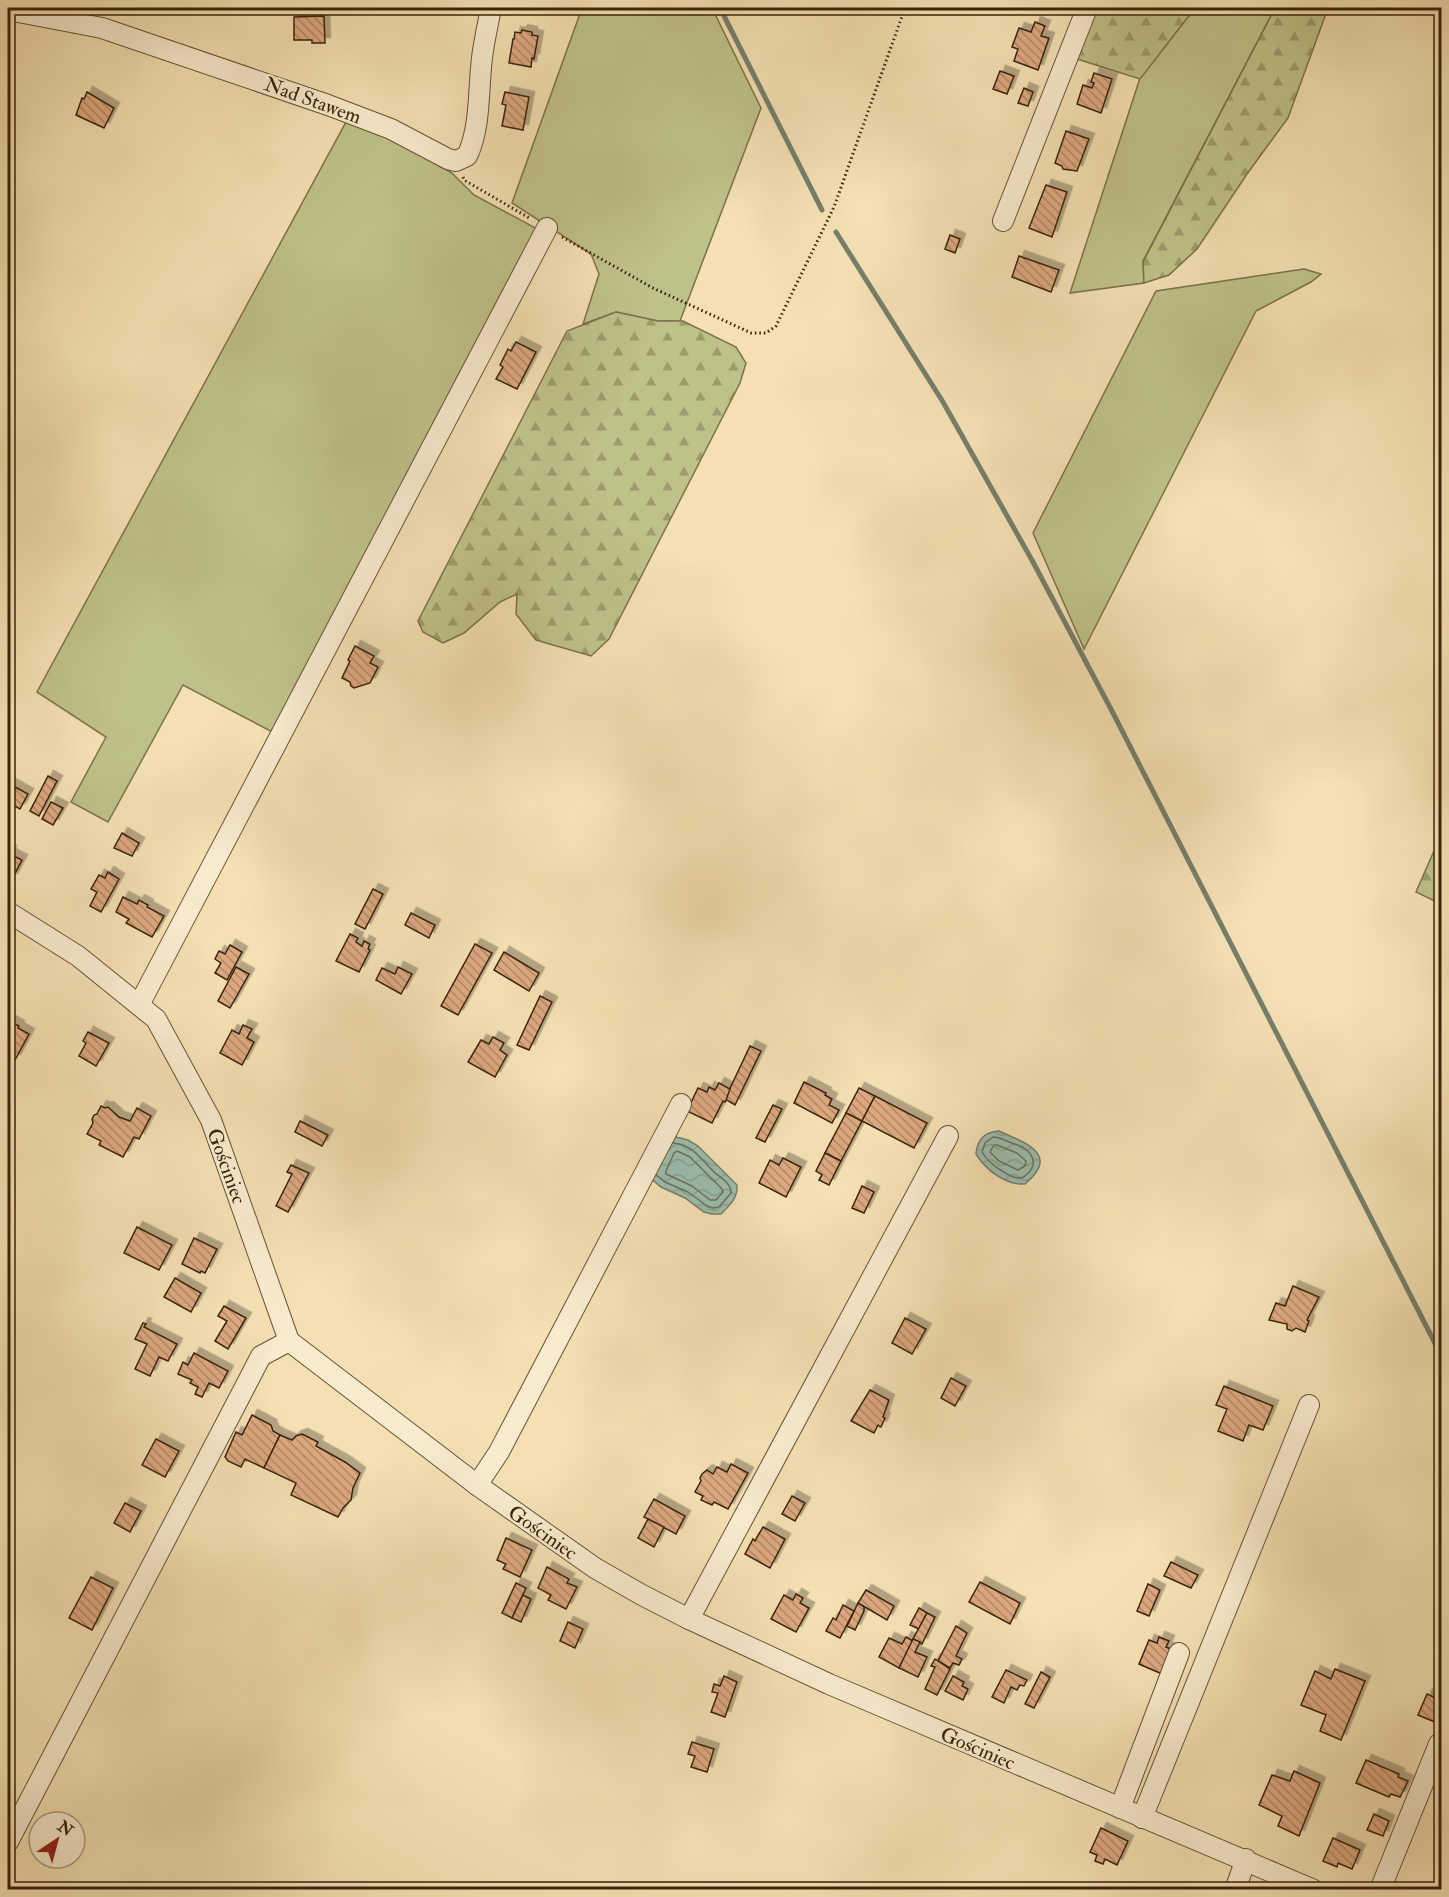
<svg xmlns="http://www.w3.org/2000/svg" width="1449" height="1897" viewBox="0 0 1449 1897" font-family="'IM FELL Double Pica',serif">
  <style>
    .green { fill: #bfc18a; stroke: #7c7249; stroke-width: 1.5 }
    .forest { fill: url(#forest-firs); stroke: #7c7249; stroke-width: 1.5 }
    .water { fill: url(#water-waves); stroke: #757f6b; stroke-width: 1.5 }
    .lines { fill: none; stroke-linecap: round; stroke-linejoin: round }
    .shore { stroke: #6b705a; stroke-width: 1.5 }
    .stream { stroke: #757f6b; stroke-width: 5 }
    .building { fill: url(#building-back-hatch); stroke: #3a2308; stroke-width: 1.5; filter: url(#shadow) }
    .minor-casing { stroke: #685233; stroke-width: 22 }
    .path { stroke: #3a2308; stroke-width: 3; stroke-dasharray: 1.5 3; stroke-linecap: butt }
    .minor { stroke: #f8ebce; stroke-width: 20 }
    .labels { text-anchor: middle; stroke-width: 4.5; stroke-linejoin: round; paint-order: stroke }
    .street-label { font-size: 20px; fill: #3a2308; stroke: #f8ebce }
  </style>
  <defs>
    <pattern id="forest-firs" width="22" height="20" patternUnits="userSpaceOnUse" patternTransform="scale(1.5)"><rect width="22" height="20" fill="#bfc18a"/><path d="M5 1l3.5 6h-7zM16 11l3.5 6h-7z" fill="#9c9c6f"/></pattern>
    <pattern id="water-waves" width="16" height="10" patternUnits="userSpaceOnUse" patternTransform="scale(1.5)"><rect width="16" height="10" fill="#9cbdad"/><path d="M0 5q4-4 8 0t8 0" fill="none" stroke="#87a293"/></pattern>
    <pattern id="building-back-hatch" width="6" height="6" patternUnits="userSpaceOnUse" patternTransform="scale(1.5)"><rect width="6" height="6" fill="#dba880"/><path d="M-1 5l2 2M0 0l6 6M5-1l2 2" fill="none" stroke="#b38867"/></pattern>
    <filter id="shadow"><feDropShadow dx="5.5" dy="-5.5" stdDeviation="0" flood-color="#0004"/></filter>
  </defs>
  <rect width="100%" height="100%" fill="#f4e0b3"/>
  <filter id="stains"><feTurbulence type="fractalNoise" baseFrequency=".00333" numOctaves="4"/><feColorMatrix values="0 0 0 0 .2 0 0 0 0 .09 0 0 0 0 .02 0 0 0 .5 -.17"/></filter>
  <radialGradient id="worn" r=".72"><stop offset=".6" stop-color="#630" stop-opacity="0"/><stop offset="1" stop-color="#630" stop-opacity=".3"/></radialGradient>
  <!-- green -->
  <g class="green">
    <path d="M582,8H712L761,108L680,321H658L616,312L583,324L599,274L591,254L512,203Z"/>
    <path d="M1195,8H1275L1143,261L1144,283L1070,293L1140,78Z"/>
    <path d="M346,122L392,139L452,173L474,195L541,231L276,734L183,685L108,822L71,802L106,737L37,692Z"/>
    <path d="M1304,269L1321,274L1311,282L1256,311L1084,649L1033,533L1156,291Z"/>
  </g>
  <!-- forest -->
  <g class="forest">
    <path d="M1095,8H1195L1140,79L1074,58Z"/>
    <path d="M1275,8H1328L1288,118L1247,174L1197,249L1169,275L1144,283L1143,262Z"/>
    <path d="M616,312L658,321H683L736,347L746,363L740,383L609,639L591,656L536,640L516,614L517,594L500,602L464,633L443,643L423,632L418,621L567,331Z"/>
    <path d="M1441,835V904L1416,892Z"/>
  </g>
  <!-- water -->
  <g class="water">
    <path d="M999,1131C1025,1143 1061,1154 1025,1184C1005,1185 986,1170 976,1154C977,1140 985,1132 999,1131Z"/>
    <path d="M676,1137L688,1140L698,1146L737,1185C738,1198 730,1205 721,1214H712L704,1212L685,1198L661,1187L648,1176L667,1138Z"/>
  </g>
  <g class="lines">
    <!-- shore -->
    <g class="shore">
      <path d="M993,1137C1001,1137 1007,1142 1015,1144C1029,1148 1041,1162 1027,1174C1024,1177 1023,1178 1019,1178C1013,1178 1007,1174 1002,1171C994,1166 987,1161 982,1152L985,1143Z"/>
      <path d="M994,1145H997L1017,1153L1026,1161L1025,1166L1018,1170L999,1161L990,1152Z"/>
      <path d="M677,1151L690,1157L722,1189L723,1192L716,1200H710L692,1186L666,1174V1171L674,1153Z"/>
      <path d="M656,1175L665,1182L688,1192L707,1206L713,1208L719,1207L731,1193C731,1182 720,1178 713,1171C700,1158 693,1145 673,1143"/>
    </g>
    <!-- stream -->
    <g class="stream">
      <path d="M720,8L822,210"/>
      <path d="M836,232L943,402L1033,562L1113,713L1442,1357"/>
    </g>
  </g>
  <!-- building -->
  <g class="building">
    <path d="M324,16L325,43H312V40H294V17Z"/>
    <path d="M1035,22L1045,26L1041,36L1049,38L1038,70L1014,61L1018,49L1012,47L1019,28L1031,32Z"/>
    <path d="M522,30L532,32V35L538,36L534,59L532,58L531,67L509,63L513,39H514L515,32L521,33Z"/>
    <path d="M1000,71L1014,76L1007,94L993,89Z"/>
    <path d="M1094,73L1112,79L1101,113L1077,104L1083,85L1092,88L1094,83L1091,82Z"/>
    <path d="M1024,88L1033,92L1028,106L1018,103Z"/>
    <path d="M87,92L114,108L104,128L76,115L82,98L84,99Z"/>
    <path d="M505,92L529,97L523,130L502,126L506,105L502,104Z"/>
    <path d="M1066,131L1089,139L1077,171L1063,169L1062,166L1055,163Z"/>
    <path d="M1046,185L1067,192L1052,237L1029,228Z"/>
    <path d="M950,235L960,239L955,253L945,249Z"/>
    <path d="M1019,256L1059,270L1051,292L1012,277Z"/>
    <path d="M516,342L536,352L517,389L496,379L503,367L500,365L508,349L511,351Z"/>
    <path d="M355,646L374,656L370,663L378,667L370,683L354,688L351,686L350,682L342,678L350,661L348,660Z"/>
    <path d="M48,776L57,781L39,816L30,811Z"/>
    <path d="M8,783L28,794L20,809L8,802Z"/>
    <path d="M51,802L63,808L53,825L42,819Z"/>
    <path d="M122,833L139,843L132,856L114,848Z"/>
    <path d="M8,850L11,851L10,854L22,860L12,879L8,876Z"/>
    <path d="M108,872L119,879L101,912L90,906L97,892L91,889L99,875L105,878Z"/>
    <path d="M373,889L383,894L365,929L355,924Z"/>
    <path d="M123,897L137,904L139,900L148,905L147,907L164,916L152,937L126,923L129,919L116,912Z"/>
    <path d="M411,913L435,925L429,938L405,925Z"/>
    <path d="M350,934L358,938L356,942L362,946L364,941L370,944L368,949L370,950L359,972L336,961Z"/>
    <path d="M475,944L492,953L458,1015L441,1006Z"/>
    <path d="M230,945L242,952L227,980L215,973L221,963L215,959L219,951L225,954Z"/>
    <path d="M504,952L539,973L529,991L494,970Z"/>
    <path d="M236,967L249,974L230,1008L218,1001Z"/>
    <path d="M398,967L412,974L401,994L376,980L382,968L395,974Z"/>
    <path d="M540,996L552,1002L529,1050L517,1045Z"/>
    <path d="M8,1020L19,1026L18,1028L29,1034L15,1060L8,1056Z"/>
    <path d="M243,1025L252,1029L247,1038L254,1042L242,1065L220,1053L232,1030L239,1034Z"/>
    <path d="M88,1032L109,1043L96,1066L79,1056L86,1043L83,1041Z"/>
    <path d="M493,1037L504,1043L500,1050L507,1055L495,1077L468,1062L481,1040L489,1044Z"/>
    <path d="M750,1046L761,1051L735,1105L725,1099Z"/>
    <path d="M804,1082L826,1093L825,1095L832,1099L829,1105L839,1110L832,1123L794,1103Z"/>
    <path d="M719,1083L730,1089L726,1100L725,1102L723,1101L712,1123L687,1111L698,1088L707,1092L709,1087L715,1090Z"/>
    <path d="M859,1088L875,1096L862,1121L846,1113Z"/>
    <path d="M875,1096L927,1123L914,1148L862,1121Z"/>
    <path d="M773,1105L782,1109L765,1142L756,1138Z"/>
    <path d="M101,1106L105,1108L108,1107L119,1117L130,1121L137,1108L151,1116L139,1139L134,1137L123,1157L99,1145L101,1141L87,1134L93,1123L92,1119L94,1115L97,1114Z"/>
    <path d="M846,1113L862,1121L841,1161L825,1153Z"/>
    <path d="M300,1121L328,1135L322,1146L295,1132Z"/>
    <path d="M825,1153L841,1161L829,1185L819,1180L822,1175L816,1171Z"/>
    <path d="M783,1158L801,1167L786,1197L759,1183L770,1160L779,1165Z"/>
    <path d="M291,1165L309,1173L288,1212L276,1206L292,1174L287,1172Z"/>
    <path d="M862,1186L874,1192L864,1213L852,1208Z"/>
    <path d="M137,1227L172,1245L159,1270L124,1253Z"/>
    <path d="M194,1238L217,1249L205,1273L201,1271L200,1273L182,1264Z"/>
    <path d="M175,1278L201,1293L191,1312L164,1297Z"/>
    <path d="M1293,1286L1319,1297L1307,1320L1309,1321L1305,1332L1296,1328L1292,1331L1287,1329V1324L1269,1320L1276,1303L1285,1306Z"/>
    <path d="M224,1306L246,1318L228,1349L215,1341L227,1321L218,1316Z"/>
    <path d="M905,1318L926,1329L912,1354L892,1343Z"/>
    <path d="M143,1323L146,1324L144,1327L177,1344L168,1361L159,1357L150,1376L135,1369L147,1344L135,1339Z"/>
    <path d="M194,1353L228,1371L219,1388L209,1383L202,1397L195,1394L198,1387L190,1383L192,1380L178,1374L183,1362L188,1365Z"/>
    <path d="M951,1378L966,1386L955,1406L941,1398Z"/>
    <path d="M1224,1386L1273,1406L1263,1430L1249,1425L1243,1441L1218,1431L1227,1409L1216,1405Z"/>
    <path d="M870,1390L889,1400L883,1417L885,1418L881,1427L878,1425L874,1433L851,1421Z"/>
    <path d="M252,1415L271,1425L273,1431L280,1435L264,1468L245,1459L241,1467L228,1461L225,1457L236,1432L242,1435Z"/>
    <path d="M302,1434L318,1442L316,1446L345,1462L360,1473L353,1488L351,1500L343,1508L338,1517L291,1495L296,1483L264,1468L280,1435L292,1440L296,1436Z"/>
    <path d="M156,1439L179,1451L165,1477L142,1465Z"/>
    <path d="M731,1464L748,1473L728,1509L714,1502L712,1505L701,1500L703,1496L695,1492L701,1481L700,1478L702,1474L707,1470L713,1474L717,1467L727,1472Z"/>
    <path d="M792,1496L805,1503L795,1521L782,1514Z"/>
    <path d="M654,1499L685,1516L676,1534L644,1517Z"/>
    <path d="M125,1503L141,1511L130,1532L114,1523Z"/>
    <path d="M648,1519L664,1527L654,1547L638,1538Z"/>
    <path d="M763,1527L785,1539L770,1568L745,1554L753,1539L755,1541Z"/>
    <path d="M506,1538L532,1550L520,1577L503,1569L506,1564L497,1560Z"/>
    <path d="M1171,1562L1198,1575L1191,1588L1164,1576Z"/>
    <path d="M547,1567L569,1579L567,1583L577,1587L566,1609L548,1600L551,1595L538,1588Z"/>
    <path d="M91,1577L113,1588L92,1630L69,1618Z"/>
    <path d="M980,1582L1020,1603L1010,1624L969,1602Z"/>
    <path d="M516,1583L526,1588L512,1618L502,1613Z"/>
    <path d="M1148,1584L1160,1590L1149,1616L1137,1611Z"/>
    <path d="M866,1590L894,1606L887,1620L858,1603Z"/>
    <path d="M796,1594L803,1598L800,1603L809,1608L796,1632L771,1619L784,1595L793,1600Z"/>
    <path d="M523,1595L531,1599L521,1622L512,1618Z"/>
    <path d="M858,1603L864,1607V1611L855,1630L847,1626Z"/>
    <path d="M843,1605L854,1611L840,1638L826,1631L833,1618L836,1620Z"/>
    <path d="M919,1608L927,1613L919,1629L910,1625Z"/>
    <path d="M927,1613L935,1617L922,1644L913,1639Z"/>
    <path d="M568,1622L583,1629L575,1648L560,1641Z"/>
    <path d="M956,1626L967,1633L956,1656L962,1659L959,1665L953,1663L950,1668L938,1661Z"/>
    <path d="M906,1637L913,1641L899,1668L879,1657L889,1638L902,1644Z"/>
    <path d="M1159,1637L1169,1641L1166,1647L1173,1650L1162,1674L1139,1664L1149,1640L1157,1643Z"/>
    <path d="M913,1639L920,1642L915,1652L927,1657L918,1677L899,1668Z"/>
    <path d="M935,1659L950,1669L937,1695L925,1689L935,1667L931,1666Z"/>
    <path d="M1335,1669L1365,1681L1341,1740L1320,1731L1326,1715L1301,1705L1315,1671L1331,1679Z"/>
    <path d="M1006,1670L1027,1680L1024,1686L1020,1685L1017,1690L1011,1687L1004,1703L992,1697Z"/>
    <path d="M1041,1672L1050,1677L1034,1708L1025,1704Z"/>
    <path d="M724,1676L737,1682L725,1717L711,1712L718,1693L712,1692L714,1684L720,1686Z"/>
    <path d="M953,1676L964,1682L962,1686L968,1689L963,1700L945,1691Z"/>
    <path d="M1427,1694L1442,1701V1725L1418,1715Z"/>
    <path d="M692,1742L714,1749L707,1772L691,1767L695,1756L688,1754Z"/>
    <path d="M1366,1760L1399,1774L1398,1777L1408,1781L1400,1797L1391,1794L1389,1797L1356,1783Z"/>
    <path d="M1294,1771L1320,1783L1299,1836L1278,1826L1282,1816L1259,1805L1272,1775L1290,1781Z"/>
    <path d="M1374,1814L1389,1821L1383,1836L1367,1830Z"/>
    <path d="M1101,1828L1128,1841L1117,1865L1105,1859L1103,1864L1095,1861L1097,1855L1090,1852Z"/>
    <path d="M1333,1838L1360,1850L1352,1869L1338,1863L1337,1867L1323,1861Z"/>
  </g>
  <g class="lines">
    <!-- minor casing -->
    <g class="minor-casing">
      <g id="minor">
        <path d="M8,10L102,28L328,105L391,129L448,159L456,161L467,156C481,127 478,90 482,58C484,41 488,24 491,8"/>
        <path d="M1003,221L1087,8"/>
        <path d="M8,912L78,956L156,1019L211,1120L289,1341L477,1485L595,1568L642,1595L689,1619L829,1684L1314,1890"/>
        <path d="M139,1005L547,228"/>
        <path d="M477,1485L499,1452L681,1104"/>
        <path d="M689,1619L948,1136"/>
        <path d="M1120,1808L1179,1653"/>
        <path d="M1142,1818L1309,1405"/>
        <path d="M8,1842L261,1356L289,1341"/>
        <path d="M1235,1890L1246,1859"/>
        <path d="M1380,1890L1439,1744"/>
      </g>
    </g>
    <!-- path -->
    <g class="path">
      <path d="M463,177L464,180L531,219"/>
      <path d="M562,237L653,288L751,333H766L776,326L834,207L905,8"/>
    </g>
    <!-- minor -->
    <use href="#minor" class="minor"/>
  </g>
  <g class="labels">
    <!-- street labels -->
    <g class="street-label">
      <text transform="translate(313 100) rotate(20)" y="7">Nad Stawem</text>
      <text transform="translate(227 1166) rotate(70)" y="7">Gościniec</text>
      <text transform="translate(543 1532) rotate(35)" y="7">Gościniec</text>
      <text transform="translate(978 1748) rotate(23)" y="7">Gościniec</text>
    </g>
  </g>
  <!-- margin -->
  <rect width="1449" height="1897" fill="none" stroke="#f4e0b3" stroke-width="30"/>
  <rect x="9" y="9" width="1431" height="1879" fill="none" stroke="#3a2308" stroke-width="3"/>
  <rect x="15" y="15" width="1419" height="1867" fill="none" stroke="#3a2308" stroke-width="1.5"/>
  <!-- north arrow -->
  <g transform="translate(57 1840) rotate(36)"><circle r="28" fill="#f8ebce" stroke="#ac9b7f" stroke-width="1.5"/>
  <path d="M0-4.5L10 22L0 15L-10 22Z" fill="#8f2418"/>
  <text y="-9" font-size="16" font-weight="bold" text-anchor="middle" fill="#3a2308">N</text>
  </g>
  <rect width="100%" height="100%" filter="url(#stains)"/>
  <rect width="100%" height="100%" fill="url(#worn)"/>
</svg>
